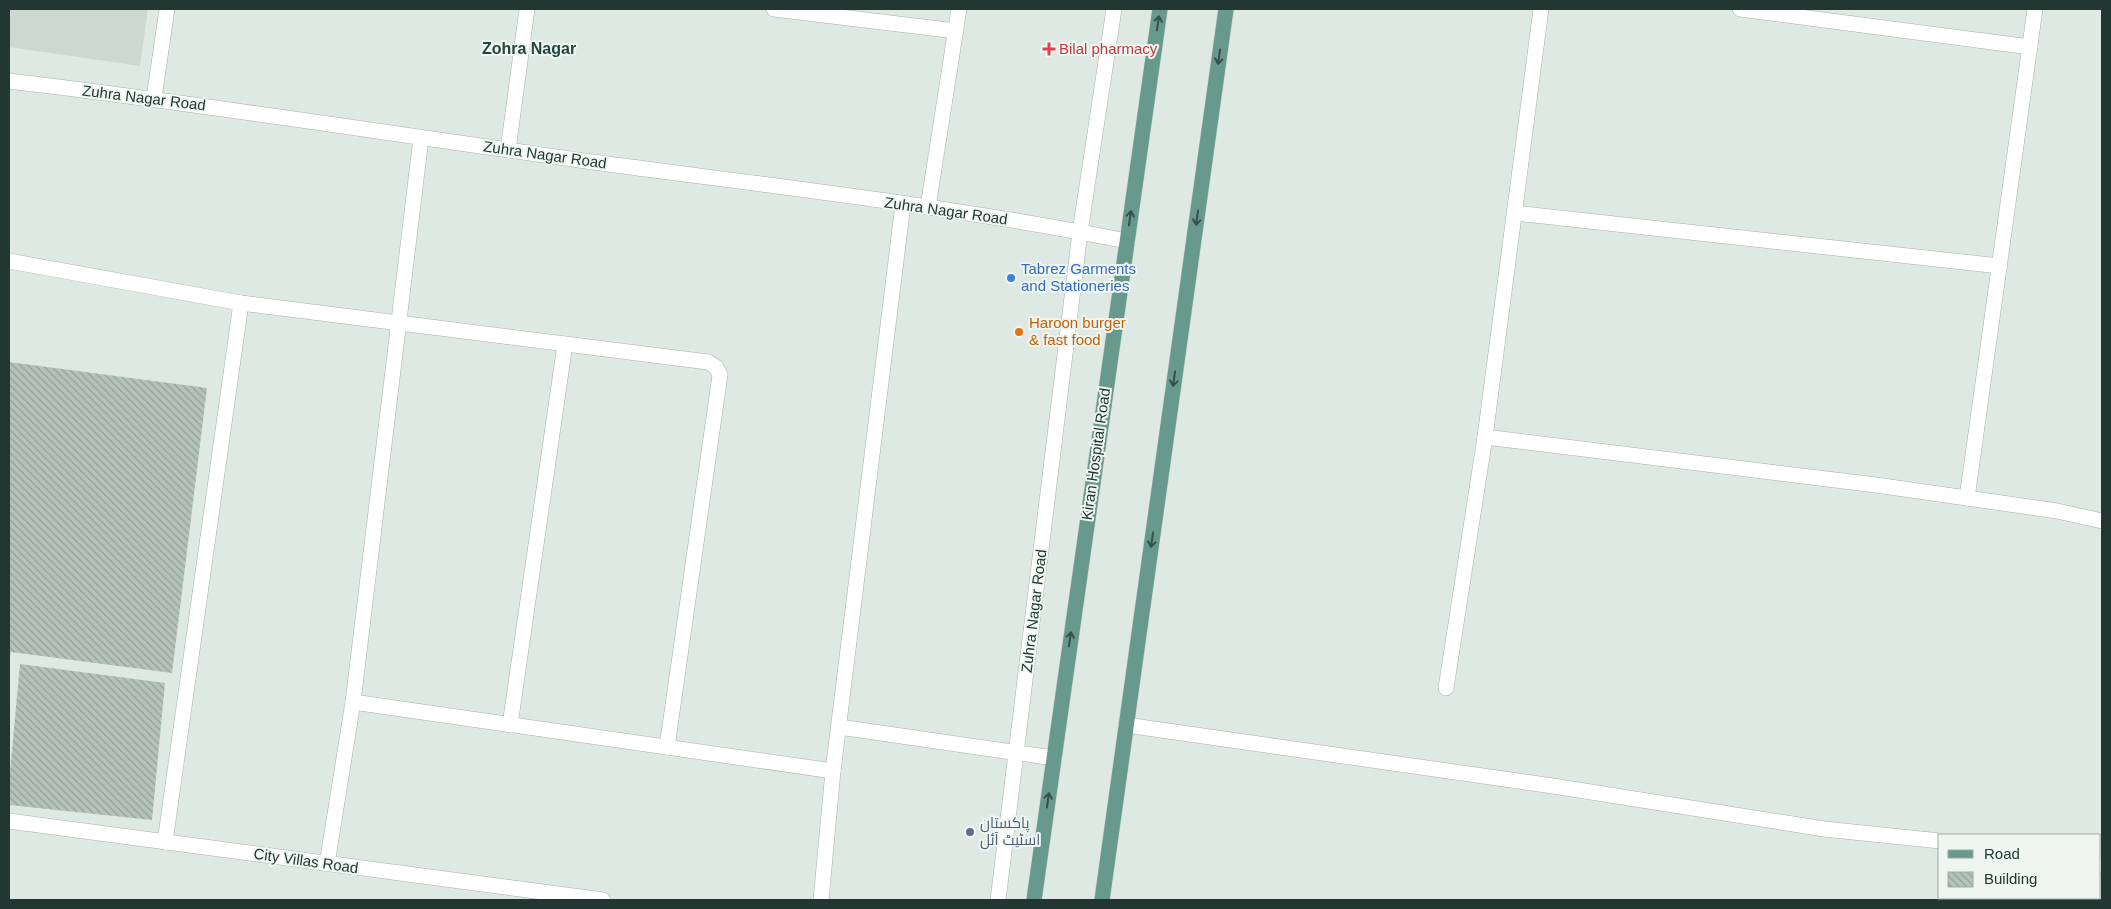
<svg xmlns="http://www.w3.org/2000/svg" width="2111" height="909" viewBox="0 0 2111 909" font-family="Helvetica,Cairo,sans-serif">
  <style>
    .built { fill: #ced8d3 }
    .building { fill: url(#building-back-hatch) }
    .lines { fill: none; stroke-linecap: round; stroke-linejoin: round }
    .minor-casing { stroke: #a3b0ab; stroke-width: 16 }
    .major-casing { stroke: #bdc3c1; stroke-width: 16 }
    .minor { stroke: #fff; stroke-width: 15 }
    .major { stroke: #68998d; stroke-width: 15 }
    .oneway { stroke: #345048 }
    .health-dot { fill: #e0444e; stroke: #eff6f2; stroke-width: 2 }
    .shop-dot { fill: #3f7fe0; stroke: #eff6f2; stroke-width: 2 }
    .food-dot { fill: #e8710a; stroke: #eff6f2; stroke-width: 2 }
    .service-dot { fill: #5c6f8a; stroke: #eff6f2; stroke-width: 2 }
    .labels { text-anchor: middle; stroke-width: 4; stroke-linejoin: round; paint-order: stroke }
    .health-label { font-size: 15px; fill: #be3a42; stroke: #eff6f2; text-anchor: start }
    .street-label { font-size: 15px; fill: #223731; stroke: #eff6f2 }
    .shop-label { font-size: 15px; fill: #366cbe; stroke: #eff6f2; text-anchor: start }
    .food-label { font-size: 15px; fill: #c56008; stroke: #eff6f2; text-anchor: start }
    .service-label { font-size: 15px; fill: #4e5e75; stroke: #eff6f2; text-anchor: start }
    .neighbourhood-label { font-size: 16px; font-weight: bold; fill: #21463d; stroke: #eff6f2 }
  </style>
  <defs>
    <pattern id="building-back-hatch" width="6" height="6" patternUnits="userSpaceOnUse" patternTransform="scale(1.25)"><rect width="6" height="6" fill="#b5c3bd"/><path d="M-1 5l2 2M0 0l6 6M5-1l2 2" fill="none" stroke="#939f9a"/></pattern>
  </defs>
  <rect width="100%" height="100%" fill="#dfe9e4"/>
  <!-- built -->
  <path class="built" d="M9,9H148L140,66L9,47Z"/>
  <!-- building -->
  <g class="building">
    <path d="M9,362L207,388L172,673L11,652L9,660Z"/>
    <path d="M20,664L165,683L152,820L9,805V783Z"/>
  </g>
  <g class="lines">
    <!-- minor casing -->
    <g class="minor-casing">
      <g id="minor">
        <path d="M774,9L956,31"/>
        <path d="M1740,9L2030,47"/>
        <path d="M9,81C204,104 398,135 593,162C771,186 951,206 1127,241"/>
        <path d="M154,98L167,9"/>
        <path d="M508,150L527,9"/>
        <path d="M928,207L959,9"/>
        <path d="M1515,213L2000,266"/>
        <path d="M9,261L241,303L708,362L716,367L720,375L667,747"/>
        <path d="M1485,437L1876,485L2057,511L2102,521"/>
        <path d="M1967,498L2035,9"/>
        <path d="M1446,688L1485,437L1541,9"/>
        <path d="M353,702L833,771"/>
        <path d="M510,725L565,344"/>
        <path d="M1126,725L1553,786L1824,829L1940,841"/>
        <path d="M839,727L1054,758"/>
        <path d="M9,821L603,900"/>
        <path d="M165,842L241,303"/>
        <path d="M327,864L353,702L421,138"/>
        <path d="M2100,864L2102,865"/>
        <path d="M821,900L833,771L903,204"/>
        <path d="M998,900L1080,232L1114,9"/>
      </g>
    </g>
    <!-- major casing -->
    <g class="major-casing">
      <g id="major">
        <path d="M1034,900L1160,9"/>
        <path d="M1102,900L1226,9"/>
      </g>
    </g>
    <!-- minor -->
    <use href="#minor" class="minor"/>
    <!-- major -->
    <use href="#major" class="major"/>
  </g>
  <!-- one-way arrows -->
  <defs><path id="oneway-shaft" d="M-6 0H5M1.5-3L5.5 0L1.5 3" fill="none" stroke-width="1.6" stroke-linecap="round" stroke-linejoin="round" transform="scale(1.25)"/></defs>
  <g class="oneway">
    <use href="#oneway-shaft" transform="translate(1158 23) rotate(-82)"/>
    <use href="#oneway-shaft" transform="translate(1219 57) rotate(98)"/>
    <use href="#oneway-shaft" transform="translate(1130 218) rotate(-82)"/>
    <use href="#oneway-shaft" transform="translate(1197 218) rotate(98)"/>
    <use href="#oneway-shaft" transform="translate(1174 379) rotate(98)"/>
    <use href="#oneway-shaft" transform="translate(1152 540) rotate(98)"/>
    <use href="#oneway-shaft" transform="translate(1070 639) rotate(-82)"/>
    <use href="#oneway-shaft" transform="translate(1048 800) rotate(-82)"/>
  </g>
  <!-- markers -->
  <path class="health-dot" d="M1046.5 41.5h5v5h5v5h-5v5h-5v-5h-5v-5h5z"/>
  <circle class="shop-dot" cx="1011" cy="278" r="5"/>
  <circle class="food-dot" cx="1019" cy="332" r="5"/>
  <circle class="service-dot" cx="970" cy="832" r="5"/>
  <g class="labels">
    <!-- health labels -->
    <g class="health-label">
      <text x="1059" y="54">Bilal pharmacy</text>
    </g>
    <!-- street labels -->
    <g class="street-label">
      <text transform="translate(144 98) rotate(7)" y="5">Zuhra Nagar Road</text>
      <text transform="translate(545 155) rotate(8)" y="5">Zuhra Nagar Road</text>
      <text transform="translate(946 211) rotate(8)" y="5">Zuhra Nagar Road</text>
      <text transform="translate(1096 454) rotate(-82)" y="5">Kiran Hospital Road</text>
      <text transform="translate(1034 611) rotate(-83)" y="5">Zuhra Nagar Road</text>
      <text transform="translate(306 861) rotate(8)" y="5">City Villas Road</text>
    </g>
    <!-- shop labels -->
    <g class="shop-label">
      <text x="1021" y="274">Tabrez Garments<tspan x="1021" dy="17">and Stationeries</tspan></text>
    </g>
    <!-- food labels -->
    <g class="food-label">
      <text x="1029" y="328">Haroon burger<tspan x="1029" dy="17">&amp; fast food</tspan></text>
    </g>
    <!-- service labels -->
    <g class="service-label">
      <text x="980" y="828">پاکستان<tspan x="980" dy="17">اسٹیٹ آئل</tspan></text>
    </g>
    <!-- neighbourhood labels -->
    <g class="neighbourhood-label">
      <text x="529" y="54">Zohra Nagar</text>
    </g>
  </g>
  <!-- border -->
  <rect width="2111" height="909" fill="none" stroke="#223731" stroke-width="20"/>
  <!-- legend -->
  <rect x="1938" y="834" width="162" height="65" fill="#eff6f2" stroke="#9daaa5"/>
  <rect x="1948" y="850" width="25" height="8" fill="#68998d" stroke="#9daaa5"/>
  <text x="1984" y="859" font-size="15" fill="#223731">Road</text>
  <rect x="1948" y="872" width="25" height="15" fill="url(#building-back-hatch)" stroke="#9daaa5"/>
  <text x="1984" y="884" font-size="15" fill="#223731">Building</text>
</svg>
